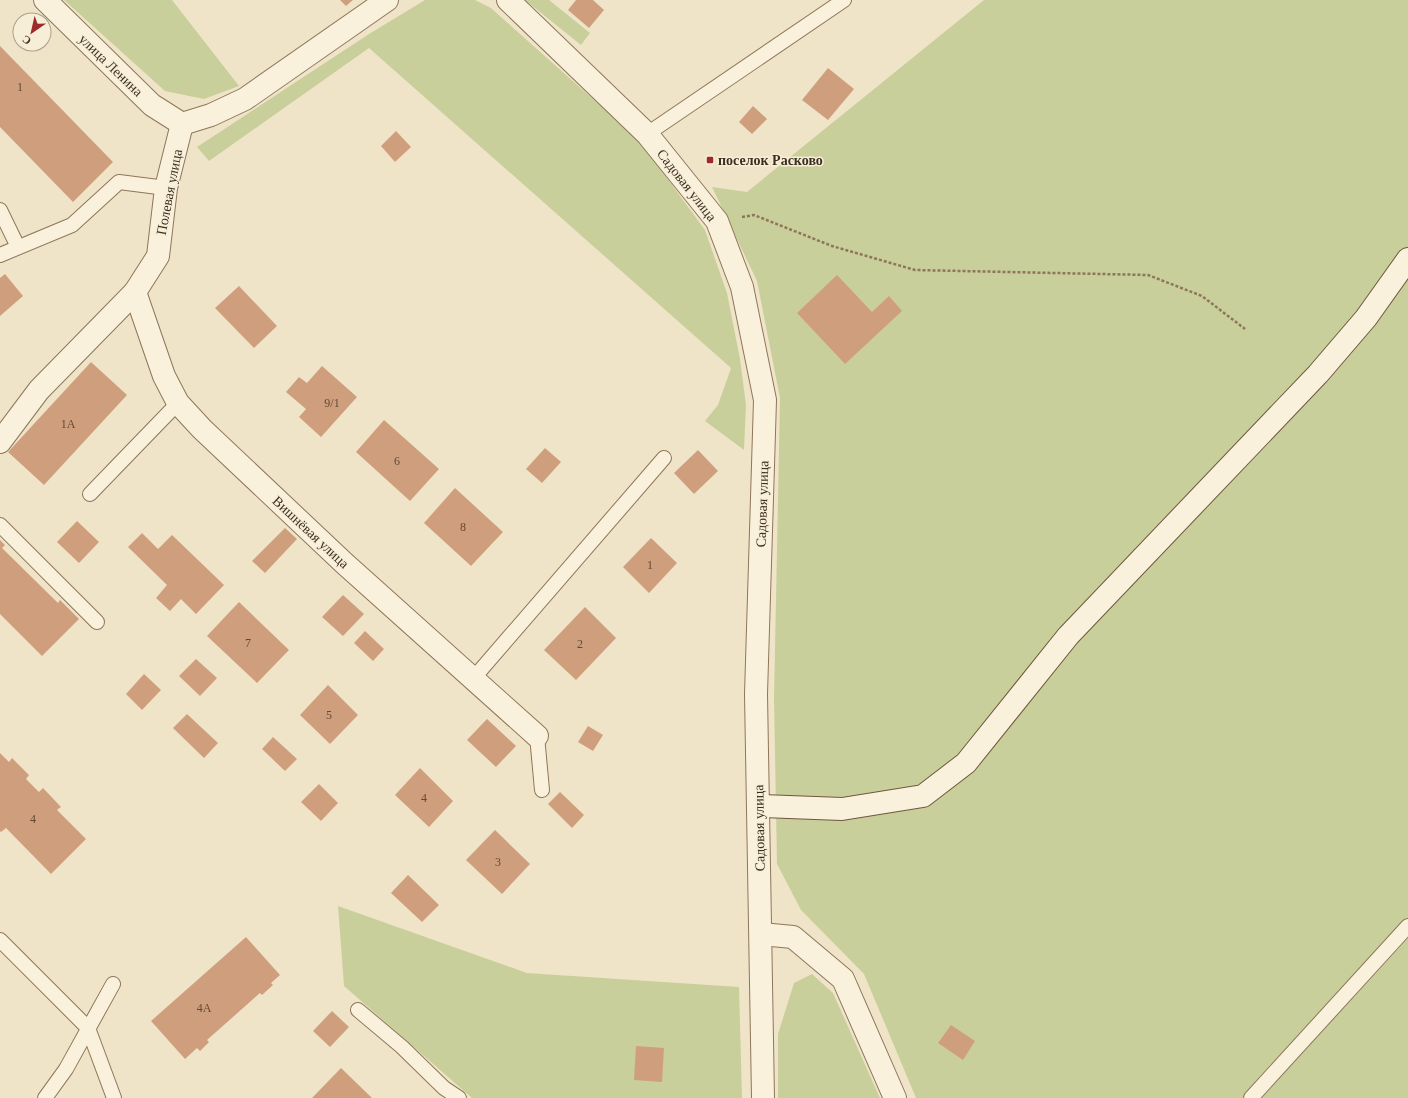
<svg xmlns="http://www.w3.org/2000/svg" width="1408" height="1098" viewBox="0 0 1408 1098" font-family="Georgia,serif">
  <style>
    .green { fill: #c9cf9b }
    .building { fill: #cf9f7d }
    .lines { fill: none; stroke-linecap: round; stroke-linejoin: round }
    .service-casing { stroke: #8d765c; stroke-width: 16 }
    .minor-casing { stroke: #8d765c; stroke-width: 24 }
    .tertiary-casing { stroke: #8d765c; stroke-width: 24 }
    .secondary-casing { stroke: #6f573f; stroke-width: 24 }
    .path { stroke: #8d765c; stroke-width: 2.5; stroke-dasharray: 3 2; stroke-linecap: butt }
    .service { stroke: #faf1dc; stroke-width: 14 }
    .minor { stroke: #faf1dc; stroke-width: 22 }
    .tertiary { stroke: #faf1dc; stroke-width: 22 }
    .secondary { stroke: #faf1dc; stroke-width: 22 }
    .poi-dot { fill: #9e2a2b; stroke: #f7eed8; stroke-width: 1.5 }
    .labels { text-anchor: middle; stroke-width: 3; stroke-linejoin: round; paint-order: stroke }
    .number-label { font-size: 12px; fill: #624a37 }
    .street-label { font-size: 14px; fill: #3d2e20; stroke: #f7eed8 }
    .poi-label { font-size: 14px; font-weight: bold; fill: #3d2e20; stroke: #f7eed8; text-anchor: start }
  </style>
  <rect width="100%" height="100%" fill="#f0e4c8"/>
  <!-- green -->
  <g class="green">
    <path d="M64,0H172L239,86L204,99L165,91Z"/>
    <path d="M425,0H475L491,8L639,140L705,230L727,293L740,359L746,405L744,450L705,421L718,405L731,368L369,48L209,161L197,147L369,34Z"/>
    <path d="M525,0H549L590,33L581,45Z"/>
    <path d="M984,0H1408V1098H916L864,974L801,910L777,864L774,699L780,398L757,281L712,187L747,192Z"/>
    <path d="M338,906L527,973L739,987L742,1098H472L344,986Z"/>
    <path d="M812,974L833,993L880,1098H778V1034L794,983Z"/>
  </g>
  <!-- building -->
  <g class="building">
    <path d="M340,0H353L346,6Z"/>
    <path d="M576,0H593L604,10L589,28L568,10Z"/>
    <path d="M0,46L113,162L73,202L0,127Z"/>
    <path d="M828,68L854,89L828,120L802,100Z"/>
    <path d="M753,106L767,119L752,134L739,122Z"/>
    <path d="M396,131L411,147L395,162L381,146Z"/>
    <path d="M5,274L23,296L0,316V278Z"/>
    <path d="M837,275L872,312L889,296L902,311L845,364L797,313Z"/>
    <path d="M239,286L277,326L254,348L215,308Z"/>
    <path d="M91,362L127,395L44,485L8,452Z"/>
    <path d="M322,366L357,397L321,437L299,417L306,409L286,392L299,377L307,383Z"/>
    <path d="M384,420L439,469L410,501L356,452Z"/>
    <path d="M545,448L561,462L542,483L526,469Z"/>
    <path d="M698,450L718,471L694,494L674,473Z"/>
    <path d="M455,488L503,532L471,566L424,523Z"/>
    <path d="M77,521L99,542L79,563L57,542Z"/>
    <path d="M285,528L297,539L265,573L252,561Z"/>
    <path d="M142,533L158,549L172,535L224,585L196,614L181,599L170,611L156,598L167,585L128,547Z"/>
    <path d="M651,538L677,563L649,593L623,567Z"/>
    <path d="M0,540L5,545L2,548L58,603L60,600L79,619L42,656L0,614Z"/>
    <path d="M343,595L364,614L343,636L322,617Z"/>
    <path d="M239,602L289,650L257,683L207,636Z"/>
    <path d="M585,607L616,638L576,680L544,650Z"/>
    <path d="M365,631L384,649L373,661L354,643Z"/>
    <path d="M196,659L217,678L200,696L179,676Z"/>
    <path d="M144,674L161,690L142,710L126,694Z"/>
    <path d="M328,685L358,715L330,744L300,715Z"/>
    <path d="M187,714L218,743L204,758L173,728Z"/>
    <path d="M487,719L516,746L496,767L467,740Z"/>
    <path d="M588,726L603,735L593,751L578,742Z"/>
    <path d="M273,737L297,759L285,771L262,749Z"/>
    <path d="M0,753L9,762L12,758L29,775L26,779L39,792L43,788L61,807L57,810L86,839L51,874L6,828L1,832L0,831Z"/>
    <path d="M420,768L453,801L429,827L395,795Z"/>
    <path d="M319,784L338,803L321,821L301,802Z"/>
    <path d="M560,792L584,815L572,828L548,804Z"/>
    <path d="M495,830L530,864L502,894L466,860Z"/>
    <path d="M408,875L439,905L422,922L391,893Z"/>
    <path d="M246,937L280,975L271,983L273,985L262,995L260,993L207,1040L209,1042L200,1051L197,1048L185,1059L151,1021Z"/>
    <path d="M332,1011L349,1027L330,1047L313,1031Z"/>
    <path d="M951,1025L975,1041L963,1060L938,1043Z"/>
    <path d="M636,1046L664,1048L662,1082L634,1080Z"/>
    <path d="M341,1068L372,1098H312Z"/>
  </g>
  <g class="lines">
    <!-- service casing -->
    <g class="service-casing">
      <g id="service">
        <path d="M647,134L844,0"/>
        <path d="M0,210L18,247"/>
        <path d="M0,255L72,225L119,182L166,188"/>
        <path d="M90,494L178,403"/>
        <path d="M0,525L97,622"/>
        <path d="M472,680L664,458"/>
        <path d="M537,736L542,790"/>
        <path d="M0,940L88,1028L114,1098"/>
        <path d="M358,1010L402,1047L444,1088L459,1098"/>
        <path d="M45,1098L66,1069L113,984"/>
        <path d="M1251,1098L1408,926"/>
      </g>
    </g>
    <!-- minor casing -->
    <g class="minor-casing">
      <g id="minor">
        <path d="M45,0L152,105L182,124"/>
        <path d="M182,124L211,115L245,99L387,0"/>
        <path d="M135,292L164,376L178,403L202,429L344,563L537,736"/>
        <path d="M0,442L39,390L135,292L158,256L166,188L182,124"/>
        <path d="M761,934L793,937L843,979L895,1098"/>
      </g>
    </g>
    <!-- tertiary casing -->
    <g class="tertiary-casing">
      <path id="tertiary" d="M508,0L647,134L717,221L742,287L765,400L756,694L763,1098"/>
    </g>
    <!-- secondary casing -->
    <g class="secondary-casing">
      <path id="secondary" d="M759,806L842,809L923,796L966,763L1068,636L1318,374L1366,318L1408,259"/>
    </g>
    <!-- path -->
    <path class="path" d="M742,217L754,215L832,246L915,270L1148,275L1202,296L1245,329"/>
    <!-- service -->
    <use href="#service" class="service"/>
    <!-- minor -->
    <use href="#minor" class="minor"/>
    <!-- tertiary -->
    <use href="#tertiary" class="tertiary"/>
    <!-- secondary -->
    <use href="#secondary" class="secondary"/>
  </g>
  <!-- markers -->
  <rect class="poi-dot" x="706" y="156" width="8" height="8" rx="2"/>
  <g class="labels">
    <!-- number labels -->
    <g class="number-label">
      <text x="20" y="91">1</text>
      <text x="332" y="407">9/1</text>
      <text x="68" y="428">1А</text>
      <text x="397" y="465">6</text>
      <text x="463" y="531">8</text>
      <text x="650" y="569">1</text>
      <text x="248" y="647">7</text>
      <text x="580" y="648">2</text>
      <text x="329" y="719">5</text>
      <text x="424" y="802">4</text>
      <text x="33" y="823">4</text>
      <text x="498" y="866">3</text>
      <text x="204" y="1012">4А</text>
    </g>
    <!-- street labels -->
    <g class="street-label">
      <text transform="translate(111 65) rotate(44)" y="5">улица Ленина</text>
      <text transform="translate(687 185) rotate(52)" y="5">Садовая улица</text>
      <text transform="translate(169 192) rotate(-79)" y="5">Полевая улица</text>
      <text transform="translate(762 504) rotate(-88)" y="5">Садовая улица</text>
      <text transform="translate(311 532) rotate(43)" y="5">Вишнёвая улица</text>
      <text transform="translate(759 828) rotate(-91)" y="5">Садовая улица</text>
    </g>
    <!-- poi labels -->
    <g class="poi-label">
      <text x="718" y="165">поселок Расково</text>
    </g>
  </g>
  <!-- north arrow -->
  <g transform="translate(32 32) rotate(214)"><circle r="19" fill="#f7eed8" stroke="#ada18e"/>
  <path d="M0-3L7 15L0 10L-7 15Z" fill="#9e2a2b"/>
  <text y="-6" font-size="11" font-weight="bold" text-anchor="middle" fill="#3d2e20">С</text>
  </g>
</svg>
